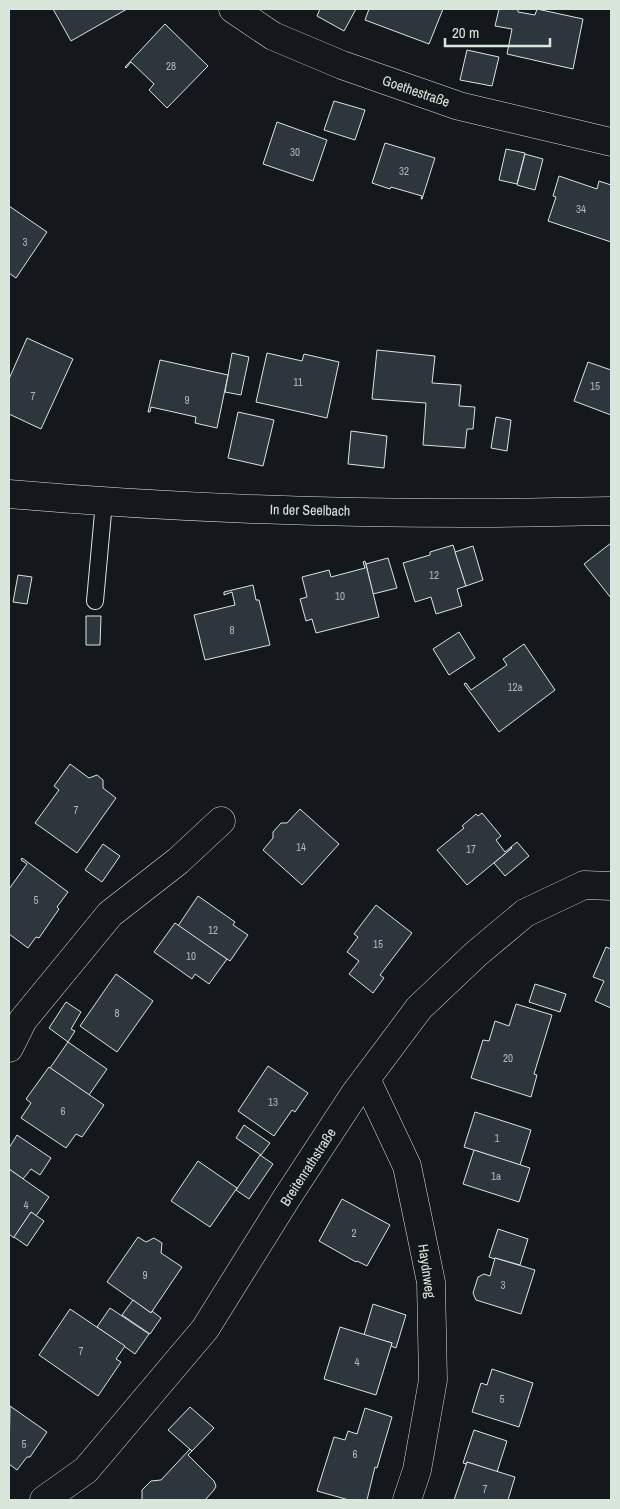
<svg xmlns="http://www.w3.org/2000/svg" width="620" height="1509" viewBox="0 0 620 1509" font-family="'Archivo Narrow',sans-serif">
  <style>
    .building { fill: #2c363c; stroke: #d8e6dc }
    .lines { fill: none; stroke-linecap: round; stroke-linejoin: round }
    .lane-casing { stroke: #d8e6dc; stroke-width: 18 }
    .street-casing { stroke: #d8e6dc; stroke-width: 29 }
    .lane { stroke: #14181c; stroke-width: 16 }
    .street { stroke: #14181c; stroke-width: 28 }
    .labels { text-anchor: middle; stroke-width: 4; stroke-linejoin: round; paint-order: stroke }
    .number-label { font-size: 11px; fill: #adbab4 }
    .street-label { font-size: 14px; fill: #d8e6dc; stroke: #14181c }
  </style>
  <rect width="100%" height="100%" fill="#14181c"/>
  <!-- building -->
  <g class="building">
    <path d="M53,9H127L71,41Z"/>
    <path d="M320,9H356L344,31L317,16Z"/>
    <path d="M369,9H443L429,44L365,20Z"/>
    <path d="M499,9H518V12L535,15L537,9L583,19L573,69L507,54L512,29L495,26Z"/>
    <path d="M165,24L208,66L167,108L149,90L154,84L131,62L126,68L125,67Z"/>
    <path d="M467,50L499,57L492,86L460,80Z"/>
    <path d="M334,101L365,110L355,140L324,130Z"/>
    <path d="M277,122L327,140L313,181L263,164Z"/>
    <path d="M385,143L435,158L422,199H421L422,196L391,187L390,189L372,183Z"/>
    <path d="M506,149L525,153L517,184L499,180Z"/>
    <path d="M525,154L543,159L535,190L517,185Z"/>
    <path d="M559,176L597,189L599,181L611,185V242L548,221L556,197L553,196Z"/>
    <path d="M9,206L47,232L16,278L9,273Z"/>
    <path d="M27,338L73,359L41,429L9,414V379Z"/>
    <path d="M377,350L435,356L432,383L461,385L459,406L475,407L473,429H467L465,448L423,445L426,403L372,399Z"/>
    <path d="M232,353L249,357L241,395L225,392Z"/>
    <path d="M267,353L302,361L304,354L339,362L327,418L256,402Z"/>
    <path d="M160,360L228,375L217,428L195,423L196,417L151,407L150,412H148Z"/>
    <path d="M588,362L611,370V415L574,401Z"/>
    <path d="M238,412L274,420L263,466L228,458Z"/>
    <path d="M496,417L511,420L507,451L491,448Z"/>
    <path d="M351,431L387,436L384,468L348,464Z"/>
    <path d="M611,543V598L584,564Z"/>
    <path d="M453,545L466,586L457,589L462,606L436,614L431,597L415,602L403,563L430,555V552Z"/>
    <path d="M473,546L483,580L466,586L455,552Z"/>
    <path d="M388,558L397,588L373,594L366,564Z"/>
    <path d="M365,561L379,617L316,633L312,619L306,621L300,599L307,597L302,577L329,570L331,577L365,568L363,562Z"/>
    <path d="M18,575L32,577L27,604L13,602Z"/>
    <path d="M253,585L256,600H259L270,645L205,660L194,615L235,605L232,592L224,595V592Z"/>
    <path d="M86,616H101L100,645H86Z"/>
    <path d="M459,632L475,658L449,675L433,649Z"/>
    <path d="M524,644L555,690L499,732L464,684L466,683L471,690L507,665L503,659Z"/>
    <path d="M70,764L89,778L97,775L103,780V788L116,798L77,853L35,823L59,790L54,786Z"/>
    <path d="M300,809L339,844L302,885L263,850L273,838V832L281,823H287Z"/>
    <path d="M482,813L501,836L496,840L505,852L511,847L512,848L467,885L437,850L464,828L462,826L476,814L478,816Z"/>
    <path d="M517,842L529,856L505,876L494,863L512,848L511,847Z"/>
    <path d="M103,844L120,856L102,882L85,870Z"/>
    <path d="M22,858L68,892L57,907L59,909L39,938L36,937L28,948L9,934V889L27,864L21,860Z"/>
    <path d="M198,896L235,922L233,925L248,935L230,961L178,926Z"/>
    <path d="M376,905L412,933L380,975L384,978L373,993L349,974L359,961L347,952L358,937L354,934Z"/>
    <path d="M175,923L227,959L209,984L195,974L192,979L154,952Z"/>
    <path d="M606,947L611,949V1008L595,1001L604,981L593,977Z"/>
    <path d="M116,974L153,1001L117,1052L80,1026Z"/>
    <path d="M535,984L566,994L560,1012L529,1002Z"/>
    <path d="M66,1002L81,1012L71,1029L75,1031L68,1042L49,1028Z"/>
    <path d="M516,1004L552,1015L534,1074L537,1075L531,1097L471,1078L483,1040L489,1041L495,1021L509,1026Z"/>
    <path d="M68,1042L107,1069L89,1095L50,1068Z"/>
    <path d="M268,1066L308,1093L295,1112L292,1110L274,1136L238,1111Z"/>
    <path d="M49,1067L104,1105L82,1137L76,1134L66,1148L21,1118L31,1103L26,1099Z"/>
    <path d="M475,1112L531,1130L520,1165L464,1147Z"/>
    <path d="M244,1125L270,1143L261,1155L236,1138Z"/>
    <path d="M17,1135L51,1158L40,1175L31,1169L23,1179L9,1169V1148Z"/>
    <path d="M474,1150L530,1168L519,1202L463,1184Z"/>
    <path d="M260,1155L273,1164L249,1199L236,1190Z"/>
    <path d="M198,1161L237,1188L210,1227L171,1201Z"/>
    <path d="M9,1169L49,1197L36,1216L31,1212L14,1238L9,1234Z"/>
    <path d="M342,1199L390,1225L367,1266L357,1261L356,1262L319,1241Z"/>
    <path d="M31,1212L44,1221L27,1246L14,1237Z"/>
    <path d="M498,1229L528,1239L520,1265L495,1258V1259L489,1257Z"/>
    <path d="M138,1237L146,1242L154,1238L162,1243L161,1253L182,1267L151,1313L107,1282Z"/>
    <path d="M495,1258L535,1270L521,1314L476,1300L473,1293L478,1277L484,1274L490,1276Z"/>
    <path d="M133,1300L151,1313L152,1311L161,1318L150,1334L122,1315Z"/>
    <path d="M373,1304L406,1315L396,1348L391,1346L392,1343L364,1335Z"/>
    <path d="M110,1308L149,1334L135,1354L97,1327Z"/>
    <path d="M70,1309L125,1346L116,1359L121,1362L98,1396L39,1355Z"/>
    <path d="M340,1327L392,1343L376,1395L324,1379Z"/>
    <path d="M492,1369L533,1383L519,1427L472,1412L481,1383L487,1385Z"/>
    <path d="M10,1406L47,1432L30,1457H27L17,1470L9,1464Z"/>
    <path d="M190,1407L214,1428L192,1451L168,1430Z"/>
    <path d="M365,1408L392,1417L377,1468L375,1467L367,1500H349L317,1491L334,1437L345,1440L348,1431L357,1434Z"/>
    <path d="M474,1430L507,1441L497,1472L467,1462L466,1464L463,1463Z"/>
    <path d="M190,1449L192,1451L188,1455L214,1481L216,1486L214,1490L205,1500H142V1490L151,1481L161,1480Z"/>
    <path d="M467,1462L515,1477L508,1500H454Z"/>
  </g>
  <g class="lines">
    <!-- lane casing -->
    <g class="lane-casing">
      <path id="lane" d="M95,601L104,502"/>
    </g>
    <!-- street casing -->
    <g class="street-casing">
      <g id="street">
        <path d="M233,9L273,36L342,65L459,106L611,142"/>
        <path d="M9,494C160,507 312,513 463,513C513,513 562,512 611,511"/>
        <path d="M9,1048L23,1020L110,914L178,861L221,821"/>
        <path d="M366,1079L407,1166L431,1282L433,1380L417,1470L407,1500"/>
        <path d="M44,1500L86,1470L205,1329L286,1199L354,1095L419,1008L476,954L525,913L584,885L611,886"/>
      </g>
    </g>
    <!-- lane -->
    <use href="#lane" class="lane"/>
    <!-- street -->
    <use href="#street" class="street"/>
  </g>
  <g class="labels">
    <!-- number labels -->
    <g class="number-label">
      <text x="171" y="70">28</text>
      <text x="295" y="156">30</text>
      <text x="404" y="175">32</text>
      <text x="581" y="213">34</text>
      <text x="25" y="246">3</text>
      <text x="298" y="386">11</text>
      <text x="595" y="390">15</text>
      <text x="33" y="400">7</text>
      <text x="187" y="404">9</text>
      <text x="434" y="579">12</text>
      <text x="340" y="600">10</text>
      <text x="232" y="634">8</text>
      <text x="515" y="691">12a</text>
      <text x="76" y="814">7</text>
      <text x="301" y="851">14</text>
      <text x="471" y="853">17</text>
      <text x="36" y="904">5</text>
      <text x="213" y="934">12</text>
      <text x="378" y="948">15</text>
      <text x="191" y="960">10</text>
      <text x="117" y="1017">8</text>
      <text x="508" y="1062">20</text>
      <text x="273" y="1106">13</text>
      <text x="63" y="1115">6</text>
      <text x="497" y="1142">1</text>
      <text x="496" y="1180">1a</text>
      <text x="26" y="1209">4</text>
      <text x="354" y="1237">2</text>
      <text x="145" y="1279">9</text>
      <text x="503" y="1289">3</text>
      <text x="81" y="1355">7</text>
      <text x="357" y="1366">4</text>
      <text x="502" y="1403">5</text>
      <text x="24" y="1448">5</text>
      <text x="355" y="1458">6</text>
      <text x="485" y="1493">7</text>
    </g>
    <!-- street labels -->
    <g class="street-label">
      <text transform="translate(416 91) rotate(19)" y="5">Goethestraße</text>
      <text transform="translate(310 510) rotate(1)" y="5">In der Seelbach</text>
      <text transform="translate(308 1167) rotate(-57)" y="5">Breitenrathstraße</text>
      <text transform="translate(427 1271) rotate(82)" y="5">Haydnweg</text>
    </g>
  </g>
  <!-- border -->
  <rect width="620" height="1509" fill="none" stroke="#d8e6dc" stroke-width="20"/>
  <!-- scale -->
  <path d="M445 38v8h105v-8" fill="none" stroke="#d8e6dc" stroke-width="2.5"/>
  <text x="452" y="38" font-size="15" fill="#d8e6dc" stroke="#14181c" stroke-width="4" paint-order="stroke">20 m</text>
</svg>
